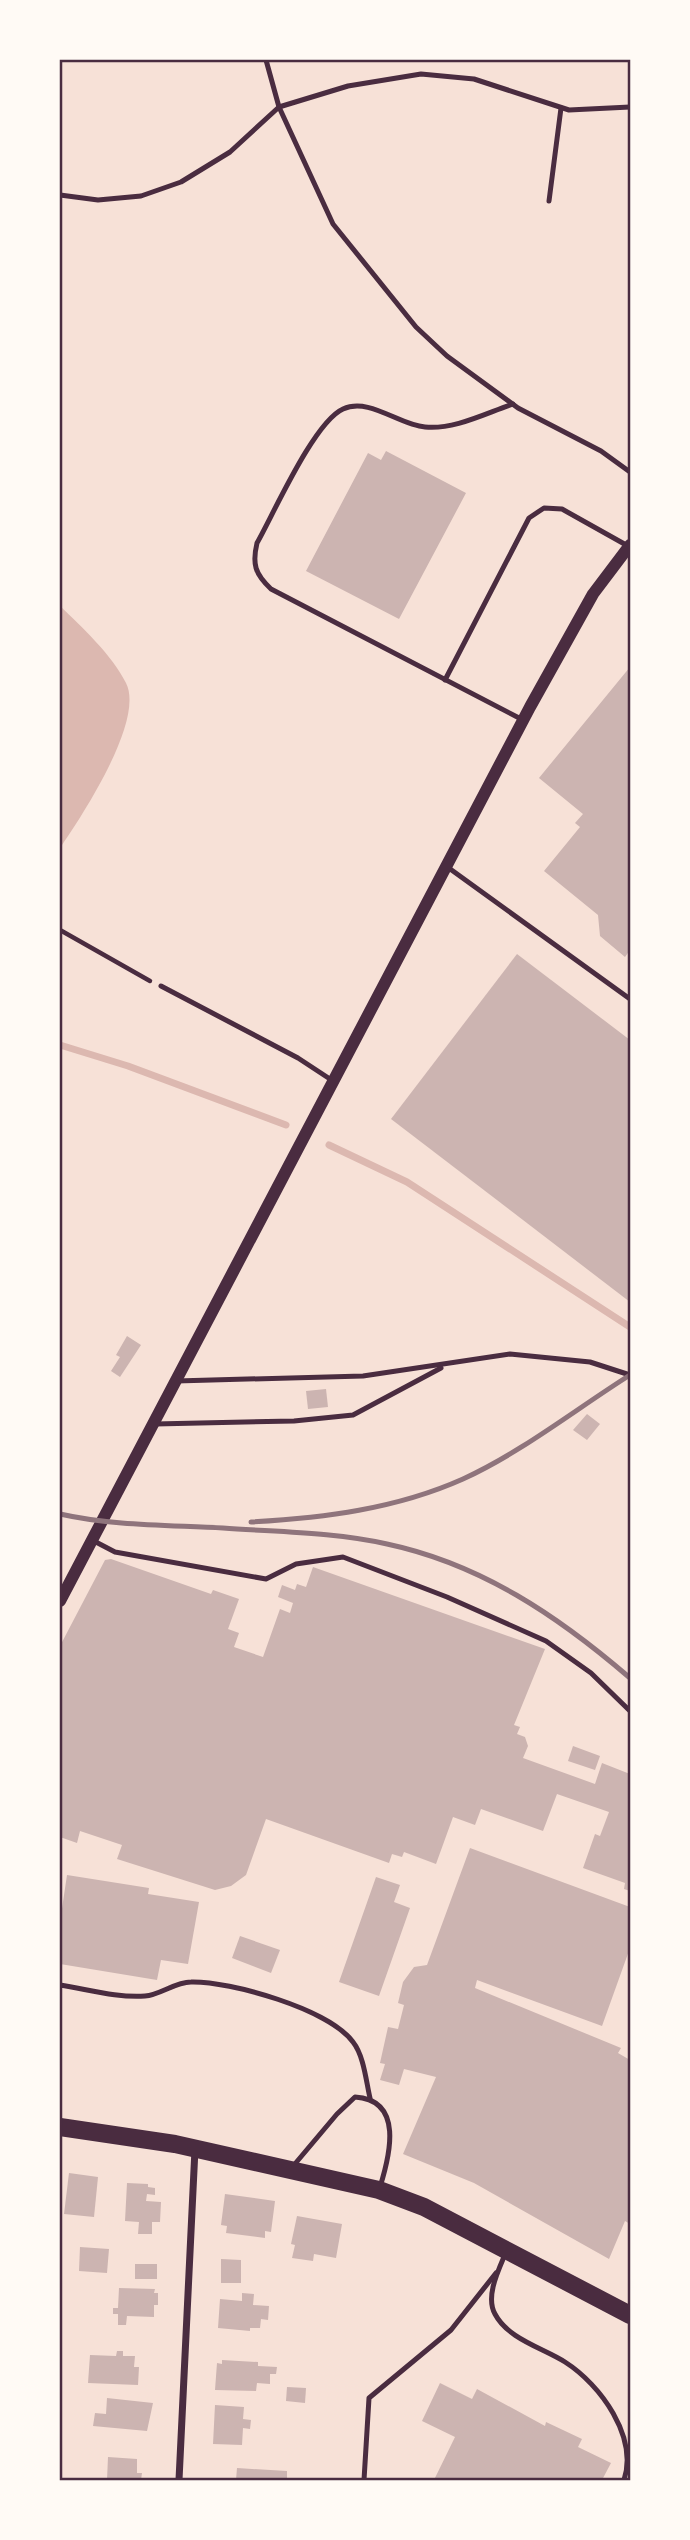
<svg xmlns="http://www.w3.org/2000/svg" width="690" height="2540" viewBox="0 0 690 2540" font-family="Raleway,sans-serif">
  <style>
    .water { fill: #dcb8b0 }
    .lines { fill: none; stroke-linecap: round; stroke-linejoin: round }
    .stream { stroke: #dcb8b0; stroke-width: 7 }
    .building { fill: #ccb4b1 }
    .path { stroke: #4a2c40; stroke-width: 4.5 }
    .service { stroke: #4a2c40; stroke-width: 5 }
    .minor { stroke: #4a2c40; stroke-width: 7 }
    .tertiary { stroke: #4a2c40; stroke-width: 12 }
    .primary { stroke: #4a2c40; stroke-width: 18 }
    .rail { stroke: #8f747c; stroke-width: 5 }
    .neatline { fill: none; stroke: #4a2c40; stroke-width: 2.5 }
  </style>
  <rect width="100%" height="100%" fill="#f7e1d7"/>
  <!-- water -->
  <path class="water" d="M60,606C82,627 112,655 126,683C145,720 82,816 60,848Z"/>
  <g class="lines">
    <!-- stream -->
    <g class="stream">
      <path d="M60,1045L128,1066L286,1125"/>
      <path d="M329,1145L407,1182L630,1327"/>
    </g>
  </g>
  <!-- building -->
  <g class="building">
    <path d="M386,451L466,493L399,619L306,571L368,453L381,460Z"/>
    <path d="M630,667V950L625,957L600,936L598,915L544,871L580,827L575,823L583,814L539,778Z"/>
    <path d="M517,954L630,1040V1302L391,1119Z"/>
    <path d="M127,1336L141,1345L120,1377L111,1371L120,1357L116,1355Z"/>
    <path d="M326,1389L328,1407L308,1409L306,1391Z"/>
    <path d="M587,1414L600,1424L587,1440L573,1430Z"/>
    <path d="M111,1559L211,1594L213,1590L239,1599L228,1629L239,1633L234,1647L263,1657L280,1609L290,1613L293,1603L278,1597L282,1585L295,1590L297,1584L306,1587L313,1567L545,1649L514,1725L520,1727L517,1734L525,1737L528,1746L523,1758L595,1784L602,1763L630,1774V1891L624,1889L625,1883L583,1868L595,1834L600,1836L609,1812L557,1794L543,1831L481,1809L475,1825L453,1817L436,1864L404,1852L402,1857L392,1854L389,1863L266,1819L246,1875L231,1886L215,1890L117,1859L122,1845L80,1831L77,1843L60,1837V1646L105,1560Z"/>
    <path d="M573,1746L600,1756L595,1770L568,1761Z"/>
    <path d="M470,1848L630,1907V1948L602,2026L477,1980L475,1988L621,2048L618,2053L630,2060V2224L625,2221L609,2259L474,2183L403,2154L436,2077L404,2069L399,2085L380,2080L385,2064L380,2063L388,2027L398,2029L404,2005L398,2003L403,1982L414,1967L427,1965Z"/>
    <path d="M67,1875L149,1888L148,1894L199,1902L188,1964L161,1960L157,1980L60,1964V1922Z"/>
    <path d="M376,1877L400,1885L394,1902L410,1908L379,1996L339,1982Z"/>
    <path d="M240,1936L280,1950L271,1973L232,1958Z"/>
    <path d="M69,2173L98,2177L94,2217L64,2214Z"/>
    <path d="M127,2183L148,2184V2187L155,2188V2195L147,2194L146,2201L161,2202L160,2222H152V2234H138L139,2222L125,2221Z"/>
    <path d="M225,2194L275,2201L271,2232L265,2231V2238L226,2233L227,2226L221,2225Z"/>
    <path d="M297,2216L342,2224L336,2258L314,2254L313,2261L292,2258L295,2245L291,2244Z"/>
    <path d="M80,2247L109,2249L107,2273L79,2271Z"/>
    <path d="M221,2259L241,2260V2283H221Z"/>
    <rect x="135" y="2264" width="22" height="15"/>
    <path d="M119,2288L155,2289L154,2293H158V2305H154V2317L127,2316L126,2325H118V2314H113V2308H118Z"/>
    <path d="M242,2293L254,2294L253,2305L269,2306L268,2320L261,2319L260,2328H250V2331L218,2328L220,2299L242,2301Z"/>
    <path d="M117,2351H123V2356H135L134,2367H139L138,2385L88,2383L90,2355L116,2356Z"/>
    <path d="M222,2360L258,2362V2366L277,2367L276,2374H270V2384L257,2383L256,2391L215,2390L217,2363L222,2364Z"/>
    <path d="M440,2383L472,2399L477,2389L545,2426L546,2422L582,2439L578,2447L611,2463L602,2480H434L455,2437L422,2421Z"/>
    <path d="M287,2387L306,2388L305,2403L286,2401Z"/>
    <path d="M107,2398L153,2403L147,2431L93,2426L95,2413L106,2414Z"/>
    <path d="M215,2405L244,2407L243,2419L251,2420L250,2429L243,2428L242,2445L213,2444Z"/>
    <path d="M108,2457L137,2459V2473H142L141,2480H107Z"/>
    <path d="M237,2468L287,2471V2480H236Z"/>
  </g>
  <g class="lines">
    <!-- path -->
    <path class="path" d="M60,930L150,981"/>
    <!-- service -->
    <g class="service">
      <path d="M266,60L279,107L333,224L416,327L447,356L518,408L601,451L630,472"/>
      <path d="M60,195L98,200L141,196L181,182L230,152L279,107L348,86L421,74L474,79L569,110L630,107"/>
      <path d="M549,201L561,108"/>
      <path d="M513,404C486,413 454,430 425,427C399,425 369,397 343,409C314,422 274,513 257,543C252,564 255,574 271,589L523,720"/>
      <path d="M445,680L529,518L544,508L562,509L628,546"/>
      <path d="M446,866L630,999"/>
      <path d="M161,986L298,1058L333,1081"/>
      <path d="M176,1381L363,1376L510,1354L590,1362L630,1375"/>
      <path d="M155,1424L294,1421L353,1415L441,1368"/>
      <path d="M92,1540L115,1552L266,1579L296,1564L343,1557L447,1597L546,1641L591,1673L630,1711"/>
      <path d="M60,1985C87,1989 116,1998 145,1996C160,1995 175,1982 191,1982C230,1981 329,2009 353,2042C364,2056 366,2081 370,2098"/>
      <path d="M294,2165L337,2114L355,2097C404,2100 390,2155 380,2187"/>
      <path d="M506,2252C499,2269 485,2296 495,2314C508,2339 543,2348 565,2362C601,2385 638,2437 624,2480"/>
      <path d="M364,2480L369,2398L451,2330L496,2273"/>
    </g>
    <!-- minor -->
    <path class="minor" d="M179,2480L195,2149"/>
    <!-- tertiary -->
    <path class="tertiary" d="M60,1601L530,707L593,594L630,545"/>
    <!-- primary -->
    <path class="primary" d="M60,2127L175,2144L379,2190L424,2207L630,2315"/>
    <!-- rail -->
    <g class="rail">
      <path d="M60,1514C113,1526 169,1525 223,1528C277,1532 334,1532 387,1544C481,1564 558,1616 630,1678"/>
      <path d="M251,1522C323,1518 396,1509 463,1479C522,1452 576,1409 630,1375"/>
    </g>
  </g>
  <!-- border -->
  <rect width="690" height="2540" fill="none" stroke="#fffaf5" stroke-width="122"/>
  <rect x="61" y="61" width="568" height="2418" class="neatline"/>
</svg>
